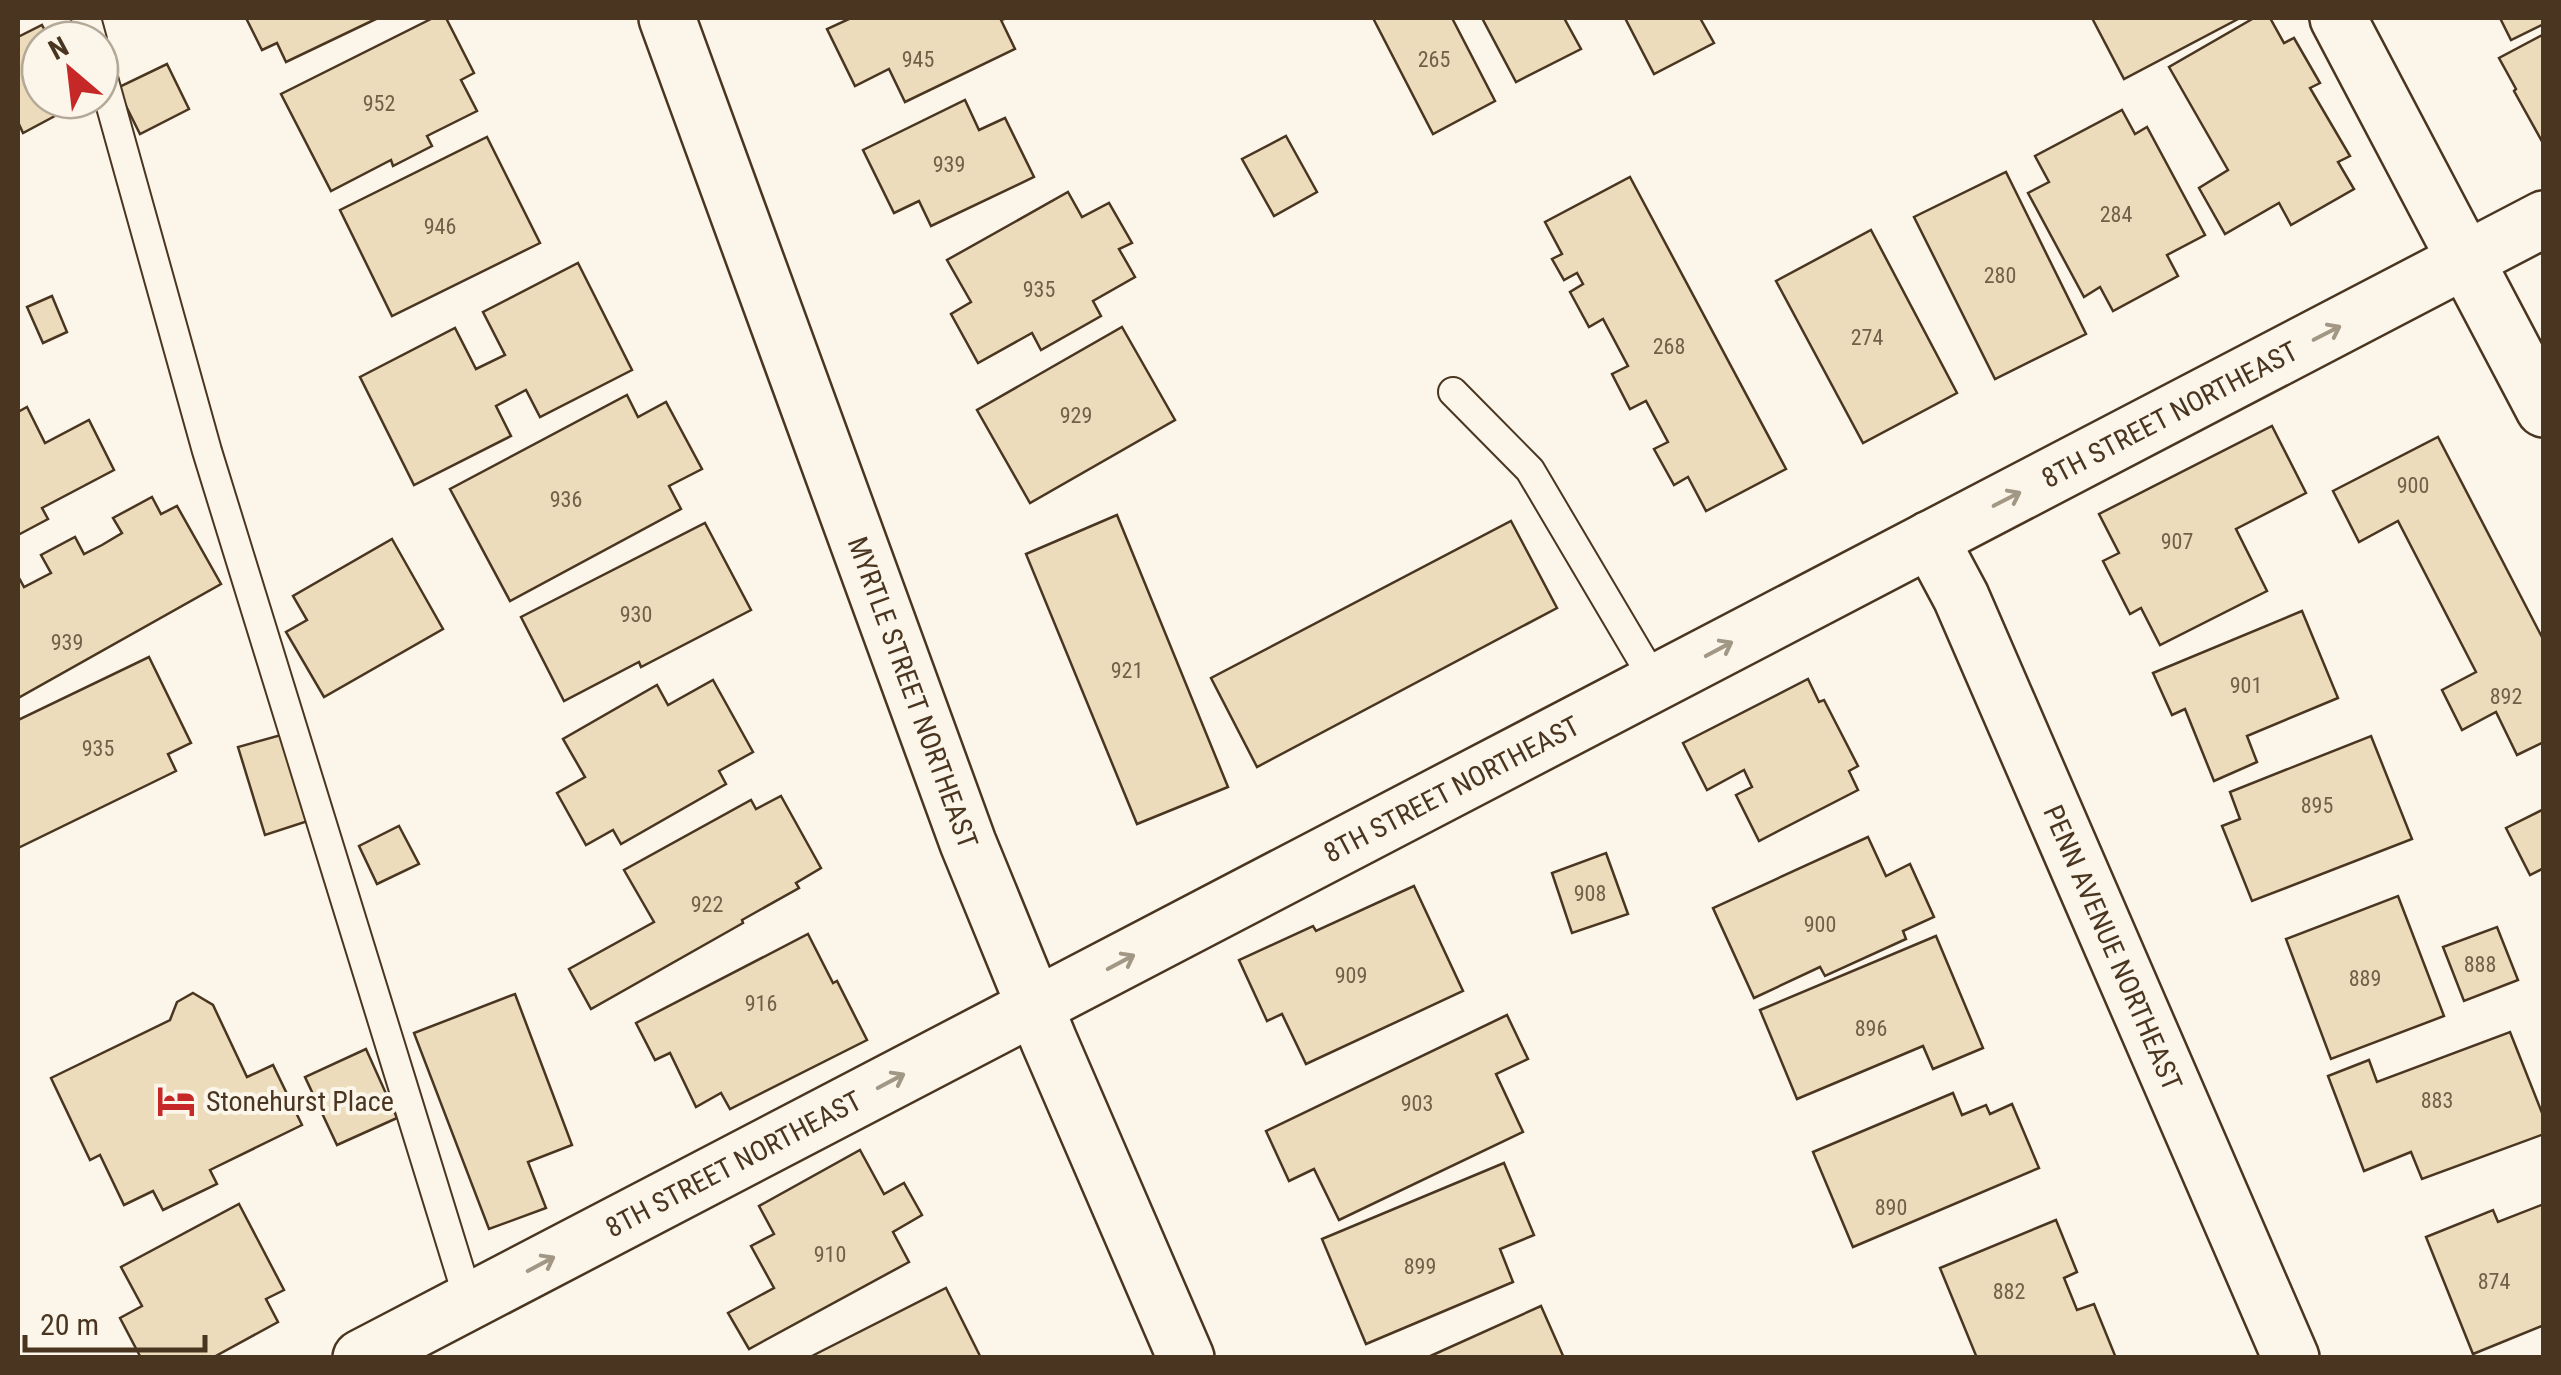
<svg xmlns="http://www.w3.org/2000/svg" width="2561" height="1375" viewBox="0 0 2561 1375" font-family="'Roboto Condensed',sans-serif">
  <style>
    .building { fill: #ecdcbc; stroke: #4a3520; stroke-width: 2.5 }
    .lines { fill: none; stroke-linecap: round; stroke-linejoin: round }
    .lane-casing { stroke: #4a3520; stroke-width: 32 }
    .street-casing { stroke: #4a3520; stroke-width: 60 }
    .lane { stroke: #fbf6e9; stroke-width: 28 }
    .street { stroke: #fbf6e9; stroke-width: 55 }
    .oneway { stroke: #a29684 }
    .labels { text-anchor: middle; stroke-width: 8; stroke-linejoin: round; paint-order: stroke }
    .number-label { font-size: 22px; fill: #725f47 }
    .street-label { font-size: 28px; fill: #4a3520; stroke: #fbf6e9 }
    .poi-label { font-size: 28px; fill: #4a3520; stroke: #fbf6e9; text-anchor: start }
  </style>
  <rect width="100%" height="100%" fill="#fbf6e9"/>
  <!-- building -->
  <g class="building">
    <path d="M246,18H378L286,62L277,43L262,50Z"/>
    <path d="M433,18H446L474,73L461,80L477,111L427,136L432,146L393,166L391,160L331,191L281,94Z"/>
    <path d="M851,18H1007L1001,20L1015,49L905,102L889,69L855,86L827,29Z"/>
    <path d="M1373,18H1452L1495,101L1433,134Z"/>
    <path d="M1482,18H1564L1581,49L1516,82Z"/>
    <path d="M1625,18H1700L1714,43L1654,74Z"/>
    <path d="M2092,18H2238V19L2124,79Z"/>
    <path d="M2254,18H2270L2284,43L2294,38L2320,83L2310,88L2350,156L2338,162L2354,189L2291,225L2279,203L2225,234L2199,188L2228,170L2169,67Z"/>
    <path d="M2500,18H2544V24L2511,40Z"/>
    <path d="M42,25L50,40H40V100L83,101L23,133L18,122V37Z"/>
    <path d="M2544,34V145L2514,91L2516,89L2499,58Z"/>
    <path d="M167,64L189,109L140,134L117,88Z"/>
    <path d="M965,100L979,130L1005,118L1034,177L931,226L919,201L894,213L863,150Z"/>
    <path d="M2122,110L2135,134L2147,127L2205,235L2167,255L2178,276L2113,311L2100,287L2084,297L2028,193L2049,182L2035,156Z"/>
    <path d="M1286,136L1317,192L1274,216L1242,159Z"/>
    <path d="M487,137L540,243L392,316L340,210Z"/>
    <path d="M2006,172L2086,334L1995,379L1914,217Z"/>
    <path d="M1630,177L1786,469L1706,511L1688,477L1674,485L1654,449L1668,442L1646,401L1630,409L1612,374L1628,366L1603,319L1589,327L1570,292L1583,284L1577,273L1564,280L1552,259L1562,254L1545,222Z"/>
    <path d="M1068,192L1082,217L1109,203L1132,243L1119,249L1135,277L1093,301L1101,316L1041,350L1032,333L978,363L951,314L971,302L947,260Z"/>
    <path d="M1871,230L1957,393L1863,443L1776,281Z"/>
    <path d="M578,263L632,370L540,417L526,390L496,406L511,436L414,485L360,377L455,328L476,369L505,355L483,312Z"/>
    <path d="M52,296L67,332L43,343L27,307Z"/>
    <path d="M1122,327L1175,420L1030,503L977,410Z"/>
    <path d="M627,395L638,417L666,402L702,469L669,486L681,509L510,601L450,489Z"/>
    <path d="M27,407L45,443L89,420L114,470L42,508L48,519L18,535V412Z"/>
    <path d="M2272,426L2306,493L2236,529L2267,591L2160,645L2141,608L2130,614L2103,561L2119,553L2099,514Z"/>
    <path d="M2438,437L2544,641V742L2517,755L2496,712L2462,730L2442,690L2476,672L2398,521L2359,542L2333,491Z"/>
    <path d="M152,497L161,514L177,506L221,584L18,698V576L24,587L51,573L41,555L75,537L84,554L102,545L122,533L113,518Z"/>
    <path d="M1117,515L1228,787L1137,824L1026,554Z"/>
    <path d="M1511,521L1557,608L1257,767L1211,678Z"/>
    <path d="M705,523L751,610L641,667L639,662L564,701L521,617Z"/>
    <path d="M392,539L443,629L324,697L286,632L307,620L293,596Z"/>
    <path d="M2302,611L2338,698L2247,736L2257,762L2214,781L2185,709L2172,715L2153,673Z"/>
    <path d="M149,657L191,743L168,754L176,771L18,848V720Z"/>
    <path d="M1808,679L1819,702L1824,700L1858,766L1849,771L1858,790L1759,841L1736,795L1752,787L1744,770L1707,790L1683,743Z"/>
    <path d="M713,680L753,752L719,771L726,784L621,844L613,830L586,845L557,793L585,777L563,739L657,685L668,705Z"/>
    <path d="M281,735L308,821L265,835L238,747Z"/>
    <path d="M2371,736L2412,839L2252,901L2222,826L2240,819L2230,792Z"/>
    <path d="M781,796L821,868L796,883L799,888L742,920L743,923L591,1009L569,969L654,922L624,870L751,800L756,809Z"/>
    <path d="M2544,809V868L2530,875L2506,828Z"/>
    <path d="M399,826L419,864L377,884L359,846Z"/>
    <path d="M1868,837L1886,876L1910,864L1934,917L1903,931L1906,939L1825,976L1820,967L1754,998L1713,908Z"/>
    <path d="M1606,853L1628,914L1572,933L1552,873Z"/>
    <path d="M1414,886L1463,991L1306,1064L1282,1014L1267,1021L1239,960L1313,926L1316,931Z"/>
    <path d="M2398,896L2444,1016L2331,1059L2286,939Z"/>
    <path d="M2497,927L2518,980L2464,1001L2443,947Z"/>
    <path d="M808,934L833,983L837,981L867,1040L730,1109L721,1093L696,1107L670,1053L655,1060L636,1023Z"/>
    <path d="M1936,936L1983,1048L1933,1069L1923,1046L1797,1099L1760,1010Z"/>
    <path d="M193,993L213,1005L247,1077L273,1065L302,1125L210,1170L217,1184L163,1210L153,1191L124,1205L100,1155L90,1160L51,1078L170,1020L177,1002Z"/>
    <path d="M515,994L572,1145L528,1162L546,1208L489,1229L414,1033Z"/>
    <path d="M1507,1015L1528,1059L1496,1074L1523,1132L1339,1220L1314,1169L1289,1181L1266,1131Z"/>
    <path d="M2510,1032L2544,1118V1134L2422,1179L2411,1152L2364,1171L2328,1076L2369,1060L2377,1082Z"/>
    <path d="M366,1049L397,1118L337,1145L305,1077Z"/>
    <path d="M1953,1093L1962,1115L1986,1105L1990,1114L2012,1104L2039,1168L1853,1247L1813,1152Z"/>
    <path d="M860,1150L884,1194L904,1183L922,1215L893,1232L909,1262L749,1349L728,1313L774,1288L751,1246L774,1234L759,1206Z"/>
    <path d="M1504,1163L1534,1235L1500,1249L1513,1282L1366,1344L1322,1239Z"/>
    <path d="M239,1204L284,1290L266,1299L278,1322L212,1358H141L120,1318L142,1306L121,1267Z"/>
    <path d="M2544,1204V1325L2473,1354L2426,1237L2493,1210L2498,1222Z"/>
    <path d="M2056,1220L2077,1272L2064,1278L2077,1310L2094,1304L2116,1358H1977L1940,1268Z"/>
    <path d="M946,1288L981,1358H808Z"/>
    <path d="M1541,1306L1564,1358H1426Z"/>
  </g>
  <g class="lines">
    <!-- lane casing -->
    <g class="lane-casing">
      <g id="lane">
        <path d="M86,18L92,40"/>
        <path d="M100,67L207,451L469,1301"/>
        <path d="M1453,392L1530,470L1656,683"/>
      </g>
    </g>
    <!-- street casing -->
    <g class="street-casing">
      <g id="street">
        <path id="s1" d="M667,18L968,843L1049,1041L1186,1358"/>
        <path d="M2338,18L2544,409"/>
        <path id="s2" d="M1930,539L1961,597L2291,1358"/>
        <path id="s3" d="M361,1358L2544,219"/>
      </g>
    </g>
    <!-- lane -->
    <use href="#lane" class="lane"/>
    <!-- street -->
    <use href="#street" class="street"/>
  </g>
  <!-- one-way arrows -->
  <defs><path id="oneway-shaft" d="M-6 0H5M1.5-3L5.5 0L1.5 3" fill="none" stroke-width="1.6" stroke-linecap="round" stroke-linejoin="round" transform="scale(2.5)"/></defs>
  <g class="oneway">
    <use href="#oneway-shaft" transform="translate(2327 333) rotate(-27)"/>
    <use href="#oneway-shaft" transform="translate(2007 499) rotate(-27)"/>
    <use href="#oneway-shaft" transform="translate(1719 649) rotate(-28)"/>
    <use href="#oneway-shaft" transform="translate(1121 962) rotate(-28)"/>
    <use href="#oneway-shaft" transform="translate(891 1081) rotate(-28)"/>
    <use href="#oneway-shaft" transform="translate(541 1264) rotate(-28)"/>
  </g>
  <!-- icons -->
  <defs>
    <g id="hotel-bare" transform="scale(3)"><path d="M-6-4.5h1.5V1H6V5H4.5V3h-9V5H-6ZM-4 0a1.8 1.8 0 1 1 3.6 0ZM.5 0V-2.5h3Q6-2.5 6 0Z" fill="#c62828" stroke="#fbf6e9" stroke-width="2.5" paint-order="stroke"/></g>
  </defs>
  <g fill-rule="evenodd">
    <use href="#hotel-bare" x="176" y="1101"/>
  </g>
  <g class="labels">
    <!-- number labels -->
    <g class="number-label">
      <text x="918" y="67">945</text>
      <text x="1434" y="67">265</text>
      <text x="379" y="111">952</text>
      <text x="949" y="172">939</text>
      <text x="2116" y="222">284</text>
      <text x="440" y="234">946</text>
      <text x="2000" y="283">280</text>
      <text x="1039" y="297">935</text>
      <text x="1867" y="345">274</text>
      <text x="1669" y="354">268</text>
      <text x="1076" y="423">929</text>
      <text x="2413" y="493">900</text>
      <text x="566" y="507">936</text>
      <text x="2177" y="549">907</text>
      <text x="636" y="622">930</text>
      <text x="67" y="650">939</text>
      <text x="1127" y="678">921</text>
      <text x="2246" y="693">901</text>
      <text x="2506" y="704">892</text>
      <text x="98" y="756">935</text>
      <text x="2317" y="813">895</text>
      <text x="1590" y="901">908</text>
      <text x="707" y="912">922</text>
      <text x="1820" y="932">900</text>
      <text x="2480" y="972">888</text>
      <text x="1351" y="983">909</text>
      <text x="2365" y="986">889</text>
      <text x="761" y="1011">916</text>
      <text x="1871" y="1036">896</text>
      <text x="2437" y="1108">883</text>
      <text x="1417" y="1111">903</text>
      <text x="1891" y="1215">890</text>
      <text x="830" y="1262">910</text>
      <text x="1420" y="1274">899</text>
      <text x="2494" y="1289">874</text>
      <text x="2009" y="1299">882</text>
    </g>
    <!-- street labels -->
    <g class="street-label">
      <text dy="10" stroke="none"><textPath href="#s3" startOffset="2040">8TH STREET NORTHEAST</textPath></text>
      <text dy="10" stroke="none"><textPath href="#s1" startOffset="718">MYRTLE STREET NORTHEAST</textPath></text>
      <text dy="10" stroke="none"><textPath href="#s3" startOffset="1230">8TH STREET NORTHEAST</textPath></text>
      <text dy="10" stroke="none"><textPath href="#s2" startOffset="448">PENN AVENUE NORTHEAST</textPath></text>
      <text dy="10" stroke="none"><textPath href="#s3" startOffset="420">8TH STREET NORTHEAST</textPath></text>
    </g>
    <!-- poi labels -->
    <g class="poi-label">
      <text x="206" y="1111">Stonehurst Place</text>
    </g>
  </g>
  <!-- border -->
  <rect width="2561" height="1375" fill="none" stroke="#4a3520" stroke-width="40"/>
  <!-- north arrow -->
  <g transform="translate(70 70) rotate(332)"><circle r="48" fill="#fbf6e9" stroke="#b4a999" stroke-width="2.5"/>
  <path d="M0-8L18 38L0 25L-18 38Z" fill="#c62828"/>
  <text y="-15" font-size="28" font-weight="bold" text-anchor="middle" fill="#4a3520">N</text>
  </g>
  <!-- scale -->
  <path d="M25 1335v15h180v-15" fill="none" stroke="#4a3520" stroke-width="5"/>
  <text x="40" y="1335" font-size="30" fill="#4a3520" stroke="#fbf6e9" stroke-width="8" paint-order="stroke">20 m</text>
</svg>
